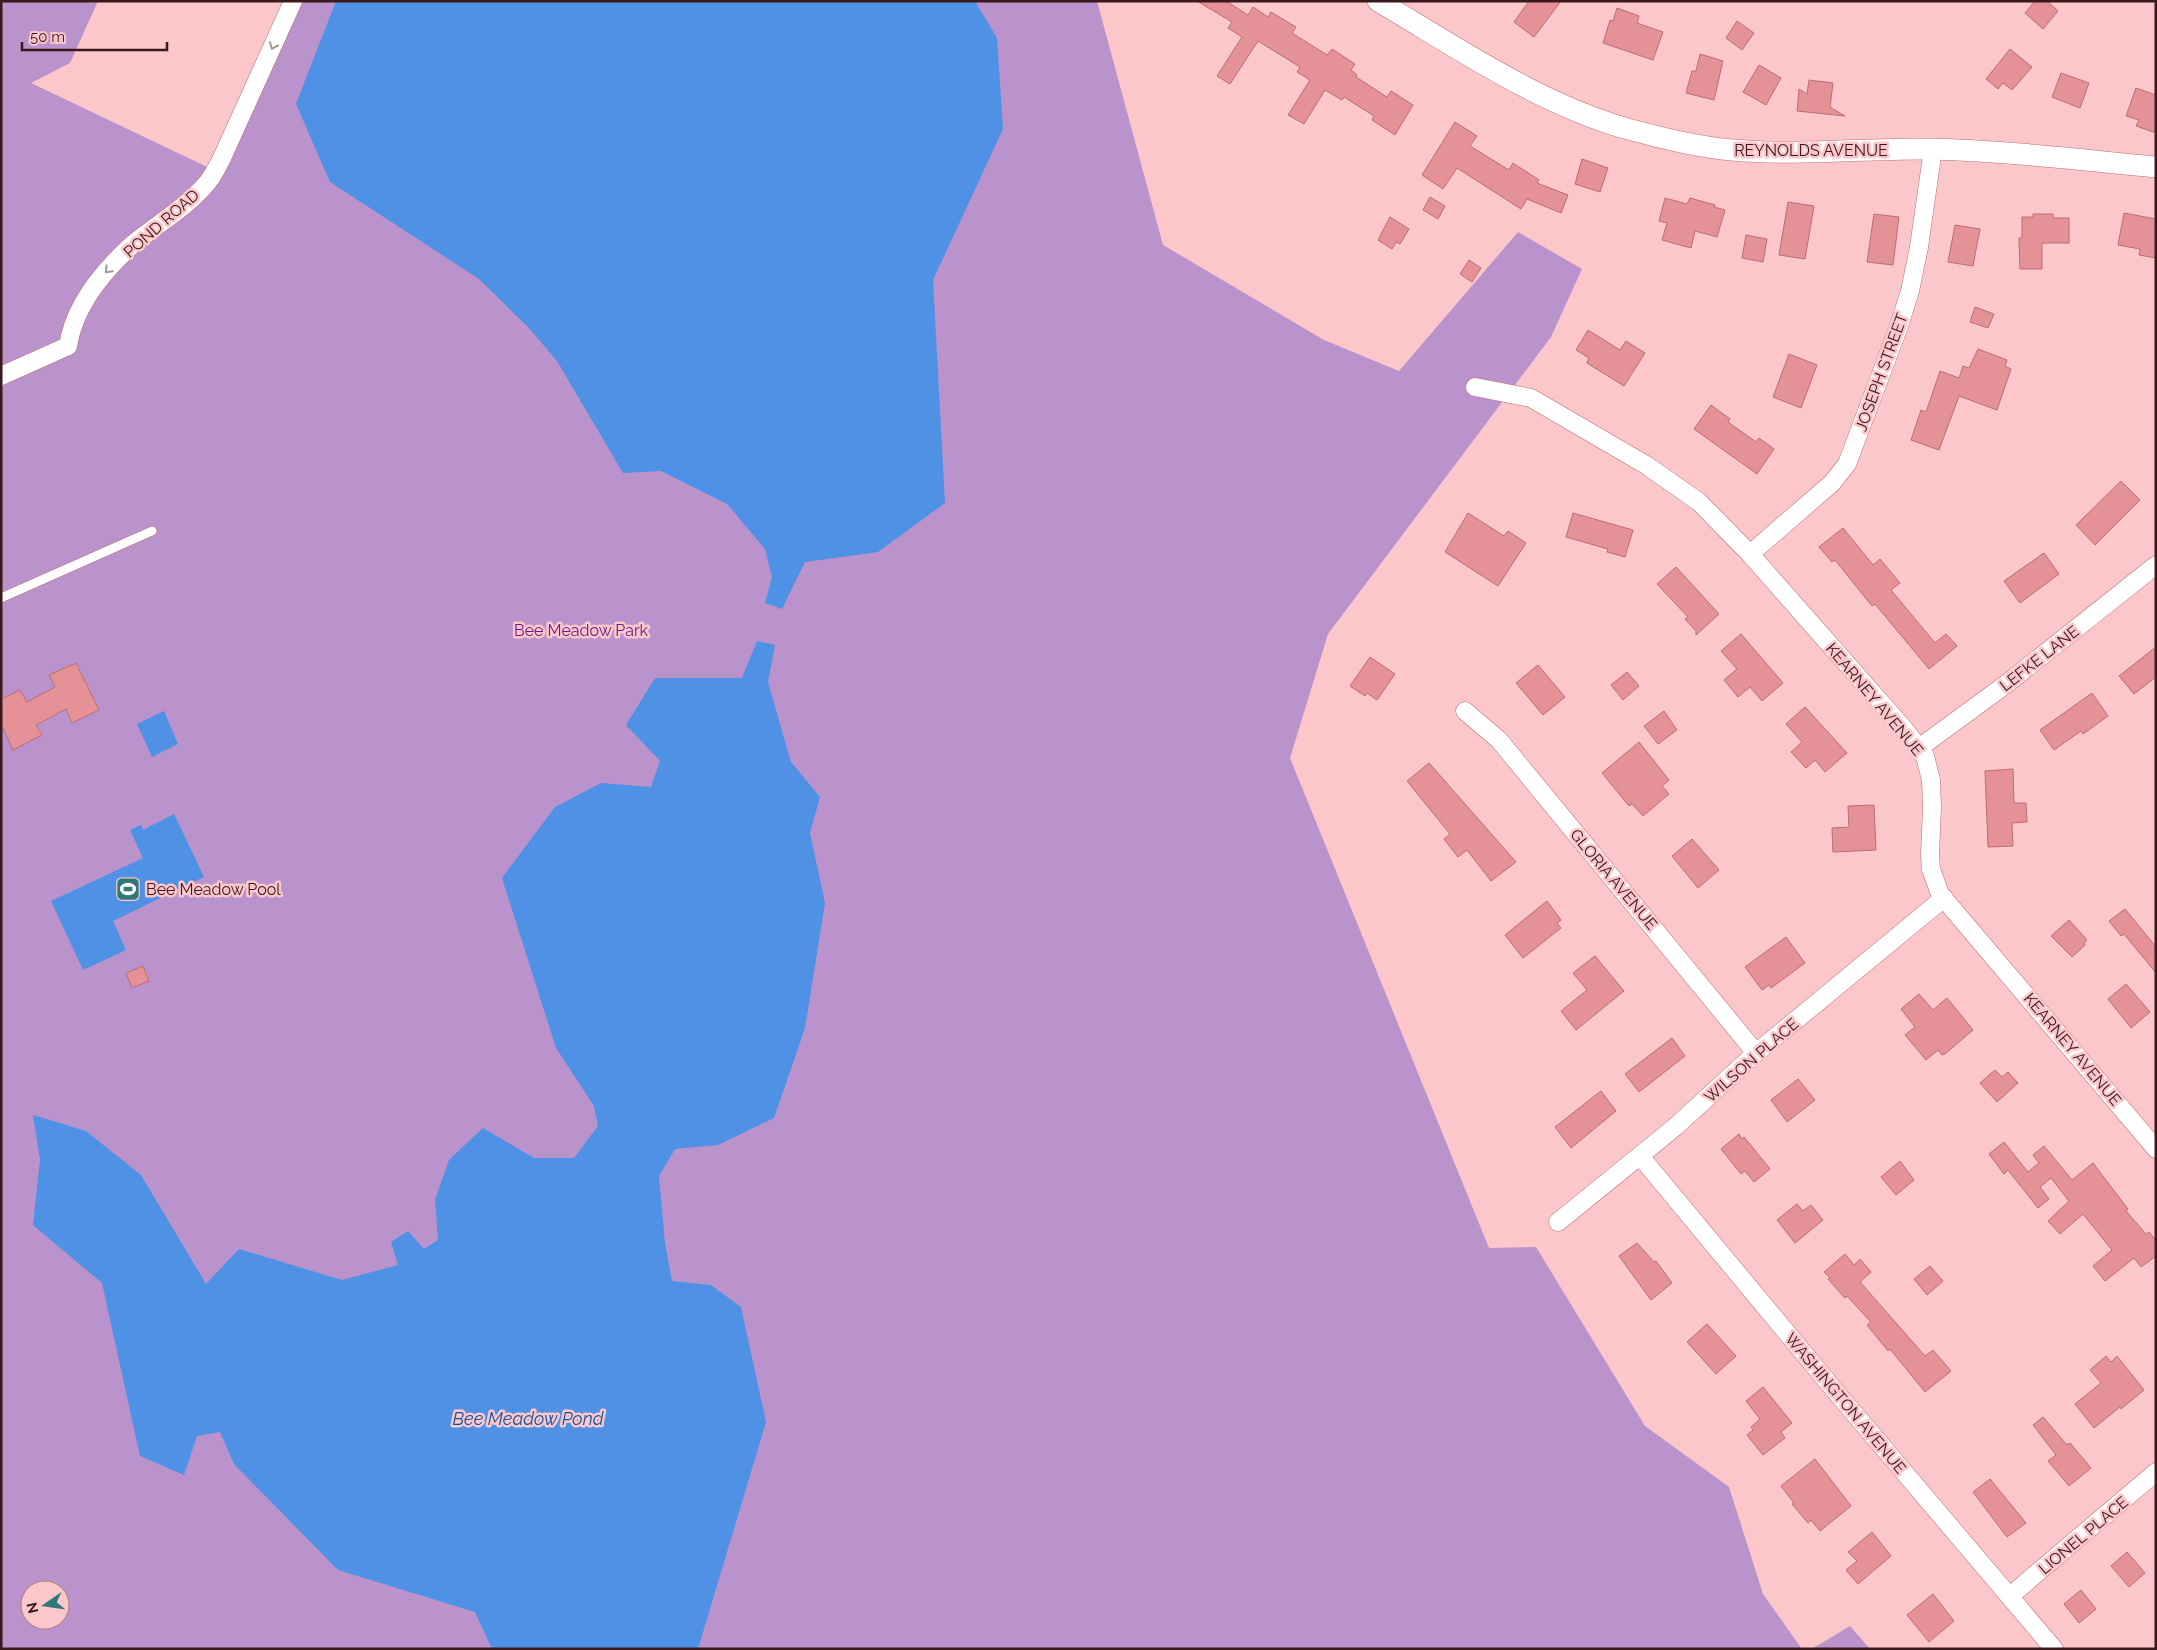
<svg xmlns="http://www.w3.org/2000/svg" width="2157" height="1650" viewBox="0 0 2157 1650" font-family="Raleway,sans-serif">
  <style>
    .green { fill: #ba92cc; fill-rule: evenodd }
    .water { fill: #4f91e4 }
    .building { fill: #e49298; stroke: #bb6d73 }
    .lines { fill: none; stroke-linecap: round; stroke-linejoin: round }
    .service-casing { stroke: #bc6e74; stroke-width: 10 }
    .minor-casing { stroke: #bc6e74; stroke-width: 19 }
    .tertiary-casing { stroke: #bc6e74; stroke-width: 22 }
    .service { stroke: #fff; stroke-width: 9 }
    .minor { stroke: #fff; stroke-width: 18 }
    .tertiary { stroke: #fff; stroke-width: 21 }
    .oneway { stroke: #a69899 }
    .labels { text-anchor: middle; stroke-width: 5; stroke-linejoin: round; paint-order: stroke }
    .street-label { font-size: 16px; fill: #39191c; stroke: #fbc7ca }
    .park-label { font-size: 16px; fill: #6c1e88; stroke: #fbc7ca }
    .poi-label { font-size: 16px; fill: #39191c; stroke: #fbc7ca; text-anchor: start }
    .water-label { font-size: 18px; font-style: italic; fill: #10549f; stroke: #fbc7ca }
  </style>
  <rect width="100%" height="100%" fill="#fbc7ca"/>
  <!-- green -->
  <g class="green">
    <path d="M1,1H98L70,63L31,83L222,174L302,1H1097L1163,245L1324,340L1399,371L1518,232L1582,269L1551,337L1328,634L1290,758L1489,1248L1536,1247L1645,1426L1729,1487L1763,1594L1802,1649H1ZM30,1590H60V1620H30Z"/>
    <path d="M1850,1626L1870,1649H1812Z"/>
  </g>
  <!-- water -->
  <g class="water">
    <path d="M336,1H975L997,38L1003,129L933,280L945,503L878,552L805,562L782,609L765,603L772,577L765,549L727,504L661,471L623,473L557,361L528,327L479,279L330,182L296,104Z"/>
    <path d="M757,641L775,645L768,682L791,762L820,797L810,833L825,903L805,1028L774,1118L718,1145L675,1149L659,1176L665,1243L672,1281L711,1285L741,1307L766,1422L698,1649H492L475,1612L338,1570L234,1464L220,1432L197,1436L184,1475L140,1456L102,1283L33,1225L40,1160L33,1115L86,1131L141,1175L206,1284L239,1249L342,1280L398,1265L391,1242L408,1231L424,1249L438,1240L435,1200L449,1160L483,1128L534,1158H574L598,1126L594,1106L556,1048L502,878L555,807L601,783L651,787L660,761L626,725L655,678H742Z"/>
    <path d="M164,711L178,744L152,757L137,724Z"/>
    <path d="M174,814L204,877L113,921L126,950L83,970L51,901L143,858L130,830L141,825L143,830Z"/>
  </g>
  <!-- building -->
  <g class="building">
    <path d="M1197,1H1226L1248,15L1253,7L1268,17L1271,12L1296,27L1292,33L1327,55L1332,49L1355,64L1351,70L1357,75L1356,77L1387,97L1391,91L1413,105L1395,135L1372,120L1374,116L1344,97L1342,100L1325,90L1304,124L1288,115L1310,80L1297,72L1300,67L1258,41L1230,84L1217,76L1242,37L1228,28L1232,22Z"/>
    <path d="M1529,1H1561L1534,37L1514,22Z"/>
    <path d="M2035,1H2047L2058,11L2043,29L2025,13Z"/>
    <path d="M1617,8L1639,16L1637,23L1663,32L1653,60L1603,43L1610,20L1613,21Z"/>
    <path d="M1737,21L1754,33L1742,50L1726,38Z"/>
    <path d="M2010,49L2032,67L2012,90L2003,83L1998,89L1986,79Z"/>
    <path d="M1700,54L1723,61L1714,100L1686,93L1692,71H1696Z"/>
    <path d="M1759,65L1781,78L1766,105L1743,92Z"/>
    <path d="M2061,73L2089,83L2080,108L2052,97Z"/>
    <path d="M1809,80L1833,83L1830,107L1845,116L1797,111L1799,89L1807,94Z"/>
    <path d="M2136,88L2156,95V133L2136,126L2139,120L2126,116Z"/>
    <path d="M1455,122L1477,136L1470,146L1509,170L1513,163L1539,180L1537,183L1568,195L1561,213L1527,199L1521,209L1457,168L1443,189L1422,175Z"/>
    <path d="M1582,159L1608,168L1600,192L1575,184Z"/>
    <path d="M1430,197L1445,206L1438,219L1423,210Z"/>
    <path d="M1665,198L1687,204L1690,198L1715,205L1714,207L1725,210L1717,237L1695,231L1691,248L1662,240L1667,223L1659,221Z"/>
    <path d="M1788,202L1814,206L1805,259L1779,255Z"/>
    <path d="M2124,213L2156,219V258L2139,255L2140,249L2118,245Z"/>
    <path d="M1874,214L1899,217L1893,265L1867,262Z"/>
    <path d="M2033,214H2053V218H2069V243H2042V269H2020L2019,238H2022V217H2033Z"/>
    <path d="M1390,217L1409,229L1400,244L1396,242L1392,249L1378,240Z"/>
    <path d="M1955,225L1980,229L1973,266L1948,262Z"/>
    <path d="M1746,235L1767,239L1763,262L1742,258Z"/>
    <path d="M1469,260L1481,268L1472,282L1460,274Z"/>
    <path d="M1975,307L1994,314L1988,328L1970,322Z"/>
    <path d="M1588,330L1620,350L1626,341L1645,353L1624,386L1587,363L1589,358L1576,350Z"/>
    <path d="M1978,349L2007,360L2005,366L2011,369L1997,410L1959,396L1939,450L1911,440L1921,410L1926,412L1940,371L1959,378L1963,366L1969,368Z"/>
    <path d="M1789,354L1817,365L1801,408L1773,397Z"/>
    <path d="M1711,405L1730,419L1728,422L1756,442L1759,438L1774,449L1757,474L1694,429Z"/>
    <path d="M2121,481L2140,500L2095,545L2076,525Z"/>
    <path d="M1468,513L1504,536L1508,531L1526,543L1498,586L1445,552Z"/>
    <path d="M1573,513L1633,530L1625,557L1607,552L1608,549L1566,537Z"/>
    <path d="M1843,528L1873,565L1880,559L1900,583L1891,590L1935,643L1946,634L1957,646L1929,669L1875,604L1872,606L1835,560L1832,562L1819,547Z"/>
    <path d="M2044,553L2059,574L2020,603L2004,581Z"/>
    <path d="M1676,567L1719,614L1696,635V631L1685,619L1688,617L1657,584Z"/>
    <path d="M1741,634L1783,683L1762,701L1750,687L1738,697L1724,680L1737,669L1721,651Z"/>
    <path d="M2156,647V677L2134,694L2119,676Z"/>
    <path d="M1370,657L1395,674L1377,700L1367,693L1365,696L1350,686Z"/>
    <path d="M76,663L99,710L72,723L66,709L36,725L42,735L13,750L1,724V699L20,690L27,702L55,687L49,675Z"/>
    <path d="M1538,665L1565,697L1543,715L1516,683Z"/>
    <path d="M1627,672L1639,686L1623,700L1611,685Z"/>
    <path d="M2092,693L2108,716L2083,734L2081,731L2054,750L2040,730Z"/>
    <path d="M1805,707L1847,753L1825,772L1815,760L1806,768L1791,752L1802,742L1786,724Z"/>
    <path d="M1664,711L1677,730L1658,744L1644,726Z"/>
    <path d="M1639,742L1669,780L1662,786L1669,794L1643,816L1632,804L1629,806L1602,773Z"/>
    <path d="M1429,763L1516,862L1491,881L1467,850L1458,857L1444,839L1450,834L1407,781Z"/>
    <path d="M2013,769L2014,803H2026L2027,822L2012,823L2013,846L1988,847L1985,771Z"/>
    <path d="M1874,805L1876,850L1833,852L1832,828L1849,827L1848,806Z"/>
    <path d="M1692,839L1719,870L1698,888L1672,856Z"/>
    <path d="M1547,901L1561,920L1557,923L1561,928L1523,958L1505,935Z"/>
    <path d="M2125,909L2156,947V973L2124,934L2121,936L2109,921Z"/>
    <path d="M2069,920L2087,940L2084,943L2085,945L2072,957L2051,936Z"/>
    <path d="M1786,937L1805,963L1771,988L1769,985L1762,990L1745,967Z"/>
    <path d="M1595,956L1624,991L1576,1030L1561,1011L1587,990L1573,973Z"/>
    <path d="M143,966L149,981L132,988L126,973Z"/>
    <path d="M2126,984L2150,1012L2131,1028L2108,999Z"/>
    <path d="M1919,994L1933,1010L1947,998L1973,1030L1945,1054L1942,1055L1938,1050L1926,1060L1905,1035L1915,1027L1901,1009Z"/>
    <path d="M1672,1038L1685,1056L1639,1092L1625,1074Z"/>
    <path d="M1995,1070L2002,1077L2008,1072L2018,1083L1997,1102L1980,1083Z"/>
    <path d="M1798,1079L1815,1100L1787,1122L1771,1100Z"/>
    <path d="M1601,1091L1616,1111L1571,1148L1555,1127Z"/>
    <path d="M1739,1134L1742,1139L1744,1137L1770,1169L1754,1182L1745,1171L1741,1174L1721,1149Z"/>
    <path d="M2004,1142L2028,1172L2039,1163L2033,1155L2044,1146L2072,1180L2093,1163L2128,1209L2126,1211L2146,1234L2149,1232L2156,1241V1256L2141,1267L2134,1258L2105,1281L2093,1266L2112,1250L2083,1214L2060,1234L2048,1221L2069,1201L2051,1178L2040,1187L2049,1199L2038,1208L2008,1170L2004,1174L1989,1154Z"/>
    <path d="M1900,1161L1914,1180L1896,1195L1881,1177Z"/>
    <path d="M1797,1204L1803,1211L1811,1205L1823,1220L1795,1243L1777,1220Z"/>
    <path d="M1637,1243L1654,1262L1656,1261L1672,1283L1651,1300L1619,1256Z"/>
    <path d="M1845,1254L1854,1265L1860,1259L1871,1272L1860,1282L1925,1356L1933,1350L1951,1371L1925,1392L1890,1349L1888,1351L1867,1325L1871,1322L1847,1296L1845,1298L1828,1279L1830,1278L1824,1272Z"/>
    <path d="M1930,1266L1943,1281L1927,1295L1914,1279Z"/>
    <path d="M1707,1324L1736,1356L1716,1374L1687,1342Z"/>
    <path d="M2106,1356L2111,1362L2117,1356L2144,1390L2121,1409L2120,1407L2094,1428L2075,1404L2101,1383L2090,1370Z"/>
    <path d="M1763,1387L1792,1423L1781,1432L1785,1438L1763,1455L1747,1435L1753,1430L1751,1427L1760,1419L1746,1401Z"/>
    <path d="M2043,1417L2067,1445L2070,1443L2091,1468L2069,1486L2048,1461L2056,1455L2033,1425Z"/>
    <path d="M1815,1459L1851,1506L1820,1531L1811,1520L1808,1523L1792,1504L1794,1503L1781,1486Z"/>
    <path d="M1990,1479L2026,1523L2007,1537L1973,1492Z"/>
    <path d="M1872,1532L1891,1556L1858,1584L1846,1570L1857,1561L1848,1552Z"/>
    <path d="M2127,1552L2145,1573L2129,1587L2111,1566Z"/>
    <path d="M2081,1590L2096,1609L2079,1623L2064,1604Z"/>
    <path d="M1933,1594L1954,1621L1929,1642L1907,1615Z"/>
  </g>
  <g class="lines">
    <!-- service casing -->
    <g class="service-casing">
      <path id="service" d="M1,598L152,531"/>
    </g>
    <!-- minor casing -->
    <g class="minor-casing">
      <g id="minor">
        <path d="M1,376L68,346C74,306 103,271 133,244C157,224 186,208 207,183C213,176 217,167 221,160L293,1"/>
        <path d="M1475,387L1531,398L1646,465L1699,502L1750,554L1905,730L1925,756L1931,780L1932,807L1930,855L1931,869L1940,894L2156,1149"/>
        <path d="M1750,554L1832,483L1847,464L1898,329L1910,291L1919,247L1933,149"/>
        <path d="M1465,711L1499,740L1756,1053"/>
        <path d="M1919,748L2009,682L2156,565"/>
        <path d="M1640,1156L1831,1386L2054,1649"/>
        <path d="M1558,1222L1675,1127L1756,1053L1944,898"/>
        <path d="M2010,1596L2156,1472"/>
      </g>
    </g>
    <!-- tertiary casing -->
    <g class="tertiary-casing">
      <path id="tertiary" d="M1378,1C1458,48 1539,104 1628,129C1662,138 1697,147 1732,150C1799,156 1865,148 1932,149C2007,151 2082,160 2156,167"/>
    </g>
    <!-- service -->
    <use href="#service" class="service"/>
    <!-- minor -->
    <use href="#minor" class="minor"/>
    <!-- tertiary -->
    <use href="#tertiary" class="tertiary"/>
  </g>
  <!-- one-way arrows -->
  <defs><path id="oneway-chevron" d="M-2-3.5L2.5 0L-2 3.5" fill="none" stroke-width="1.6" stroke-linecap="round" stroke-linejoin="round" transform="scale(1.25)"/></defs>
  <g class="oneway">
    <use href="#oneway-chevron" transform="translate(273 46) rotate(114)"/>
    <use href="#oneway-chevron" transform="translate(108 270) rotate(134)"/>
  </g>
  <!-- icons -->
  <defs>
    <g id="stadium-square" transform="scale(1.25)"><rect x="-9" y="-9" width="18" height="18" rx="4" fill="#307979" stroke="#fbc7ca"/><path d="M0-5a6.5 5 0 1 0 0 10a6.5 5 0 1 0 0-10ZM-3.5-1.8h7v3.6h-7Z" fill="#fff"/></g>
  </defs>
  <g fill-rule="evenodd">
    <use href="#stadium-square" x="128" y="889"/>
  </g>
  <g class="labels">
    <!-- street labels -->
    <g class="street-label">
      <text x="1811" y="156">REYNOLDS AVENUE</text>
      <text transform="translate(161 223) rotate(-41)" y="6">POND ROAD</text>
      <text transform="translate(1881 372) rotate(-70)" y="6">JOSEPH STREET</text>
      <text transform="translate(2039 658) rotate(-38)" y="6">LEFKE LANE</text>
      <text transform="translate(1875 699) rotate(50)" y="6">KEARNEY AVENUE</text>
      <text transform="translate(1614 879) rotate(50)" y="6">GLORIA AVENUE</text>
      <text transform="translate(2073 1049) rotate(50)" y="6">KEARNEY AVENUE</text>
      <text transform="translate(1751 1060) rotate(-41)" y="6">WILSON PLACE</text>
      <text transform="translate(1846 1403) rotate(50)" y="6">WASHINGTON AVENUE</text>
      <text transform="translate(2083 1535) rotate(-40)" y="6">LIONEL PLACE</text>
    </g>
    <!-- park labels -->
    <g class="park-label">
      <text x="581" y="636">Bee Meadow Park</text>
    </g>
    <!-- poi labels -->
    <g class="poi-label">
      <text x="146" y="895">Bee Meadow Pool</text>
    </g>
    <!-- water labels -->
    <g class="water-label">
      <text x="528" y="1425">Bee Meadow Pond</text>
    </g>
  </g>
  <!-- border -->
  <rect width="2157" height="1650" fill="none" stroke="#39191c" stroke-width="5"/>
  <!-- north arrow -->
  <g transform="translate(45 1605) rotate(257)"><circle r="24" fill="#fbc7ca" stroke="#ad8184"/>
  <path d="M0-4L9 19L0 12L-9 19Z" fill="#307979"/>
  <text y="-8" font-size="14" font-weight="bold" text-anchor="middle" fill="#39191c">N</text>
  </g>
  <!-- scale -->
  <path d="M22 42v8h145v-8" fill="none" stroke="#39191c" stroke-width="2.5"/>
  <text x="30" y="42" font-size="15" fill="#39191c" stroke="#fbc7ca" stroke-width="4" paint-order="stroke">50 m</text>
</svg>
